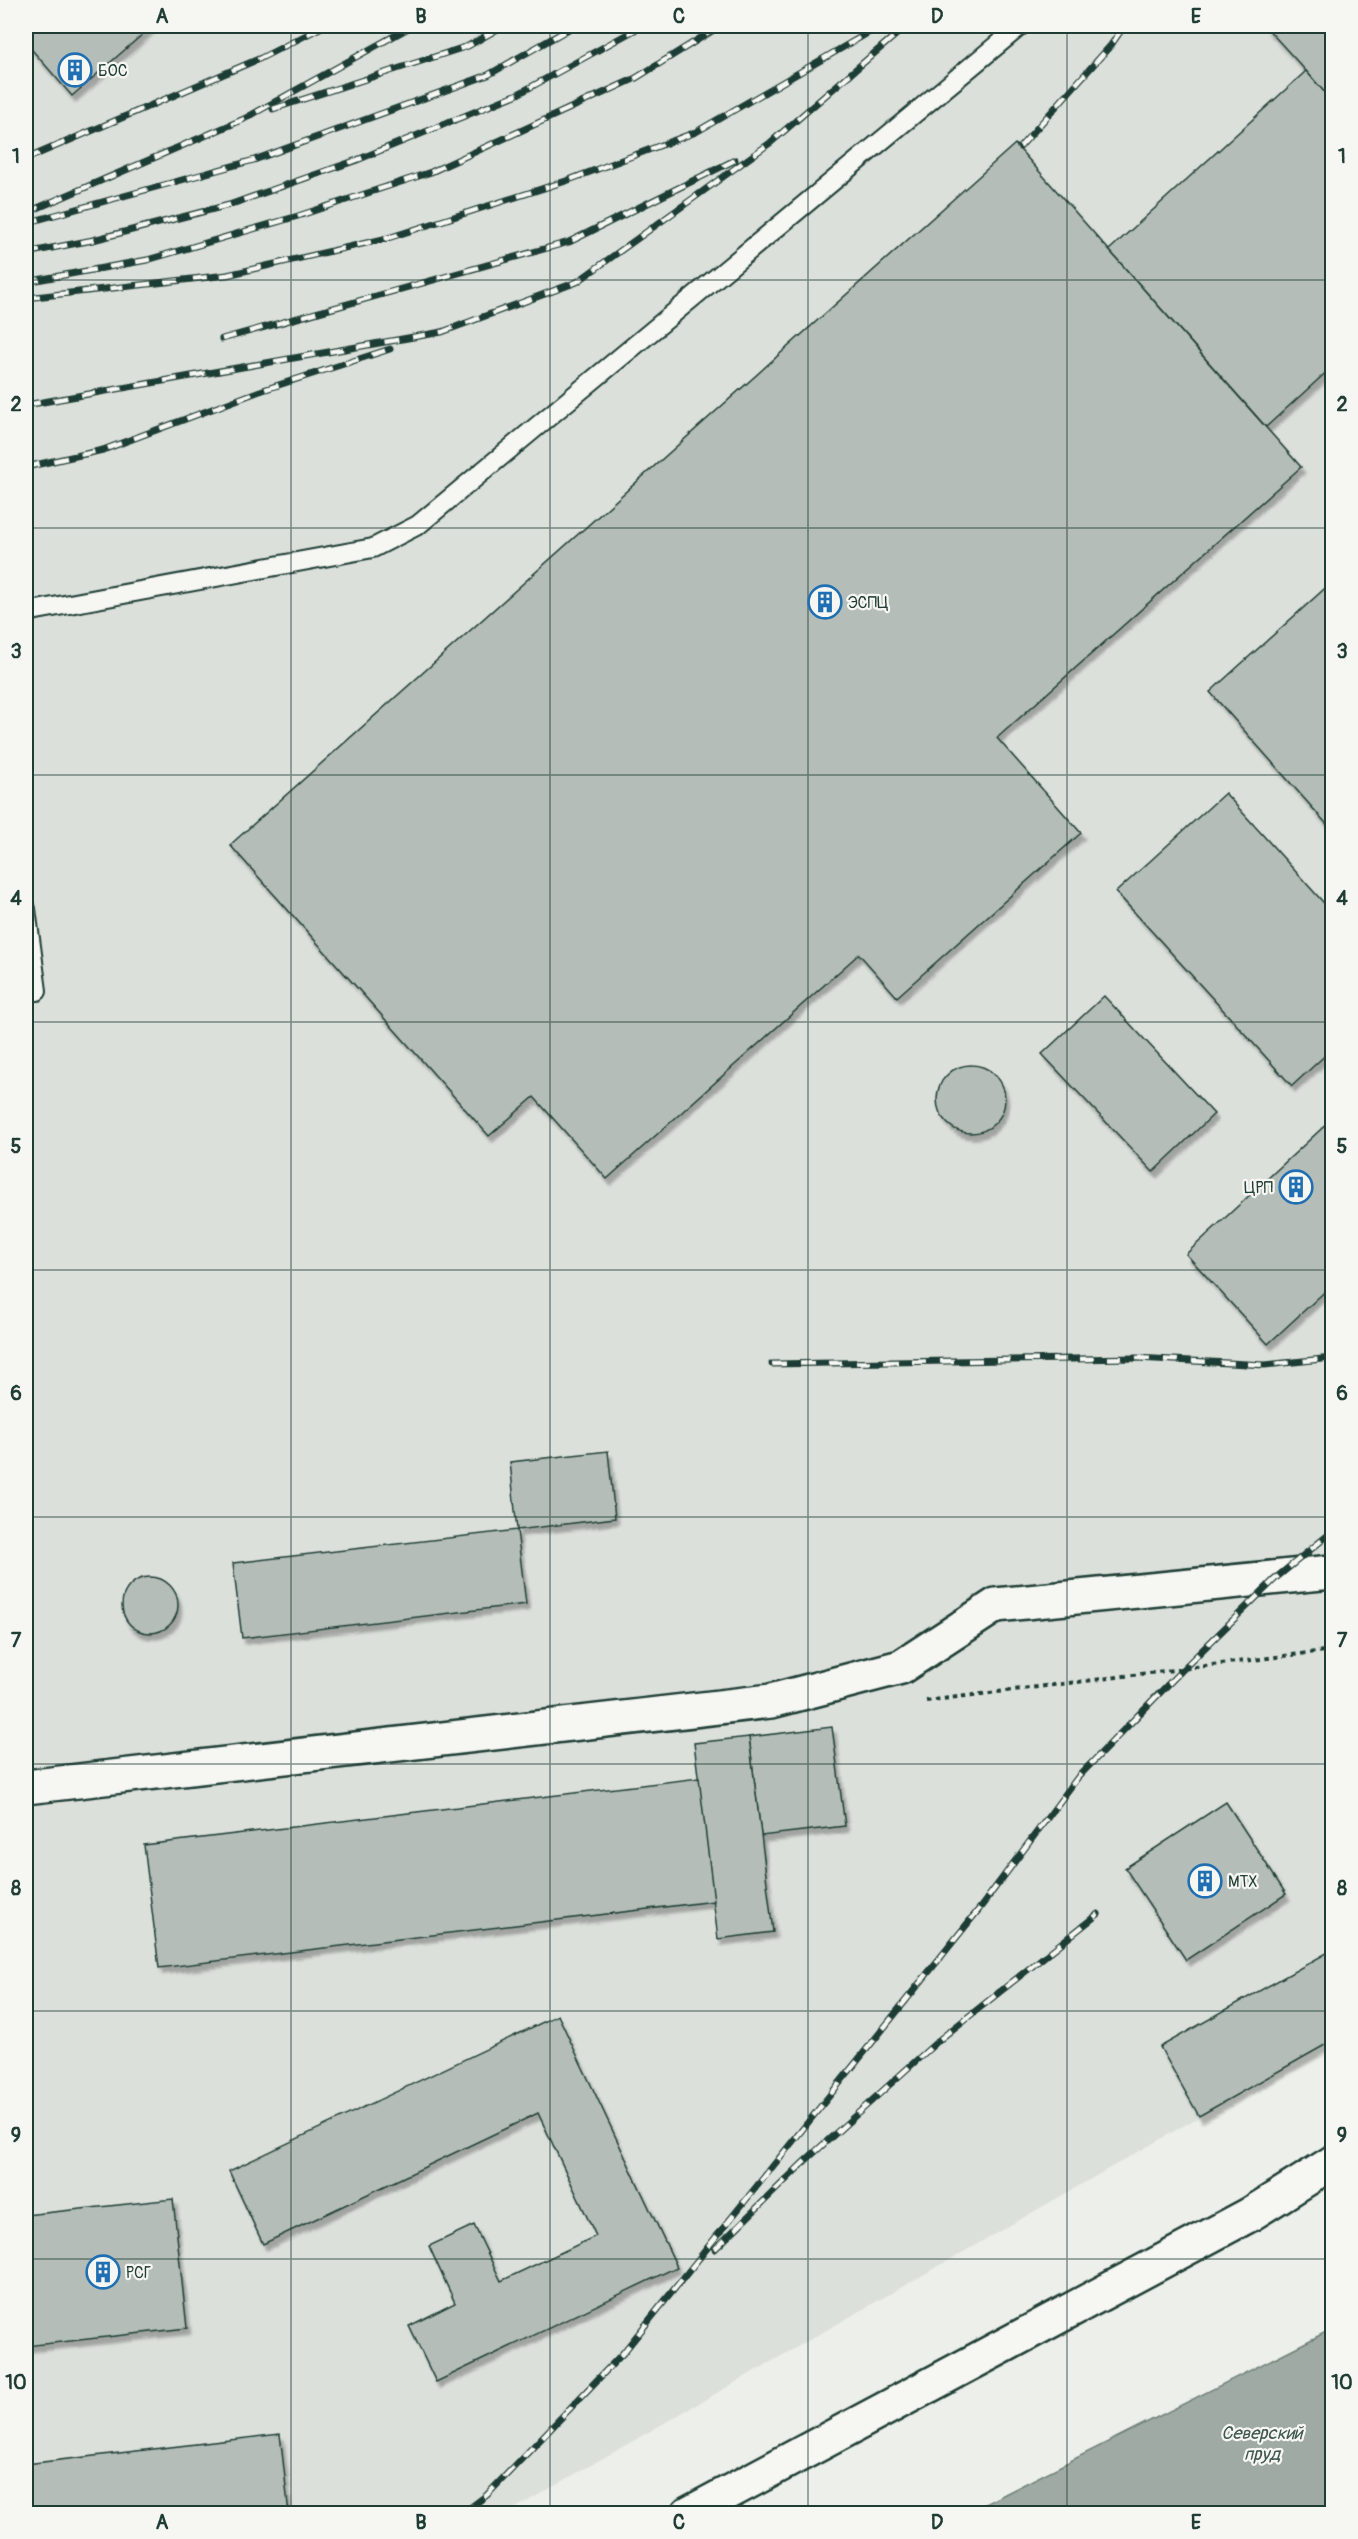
<svg xmlns="http://www.w3.org/2000/svg" width="1358" height="2539" viewBox="0 0 1358 2539" font-family="Pangolin,sans-serif">
  <style>
    .built { fill: #dce0db }
    .water { fill: #9faaa4; stroke: #6c7e77; stroke-width: 1.5 }
    .building { fill: #b4bdb8; stroke: #1f3d34; stroke-width: 1.5; filter: url(#shadow) }
    .lines { fill: none; stroke-linecap: round; stroke-linejoin: round }
    .lane-casing { stroke: #1f3d34; stroke-width: 22 }
    .street-casing { stroke: #1f3d34; stroke-width: 38 }
    .primary-casing { stroke: #1f3d34; stroke-width: 38 }
    .path { stroke: #1f3d34; stroke-width: 4; stroke-dasharray: 4.5 4.5; stroke-linecap: butt }
    .lane { stroke: #f6f6f2; stroke-width: 18 }
    .street { stroke: #f6f6f2; stroke-width: 33 }
    .primary { stroke: #f6f6f2; stroke-width: 33 }
    .rail-casing { stroke: #1f3d34; stroke-width: 7 }
    .rail { stroke: #f6f6f2; stroke-width: 4.5; stroke-dasharray: 14; stroke-linecap: butt }
    .grid { fill: none; stroke: #1f3d34; stroke-width: 1.5; stroke-opacity: 0.55 }
    .labels { text-anchor: middle; stroke-width: 4.5; stroke-linejoin: round; paint-order: stroke }
    .poi-label { font-size: 16px; fill: #1f3d34; stroke: #f6f6f2; text-anchor: start }
    .water-label { font-size: 18px; font-style: italic; fill: #3f5850; stroke: #f6f6f2 }
    .neatline { fill: none; stroke: #1f3d34; stroke-width: 2 }
    .grid-label { font-size: 20px; text-anchor: middle; font-weight: bold; fill: #1f3d34 }
  </style>
  <defs>
    <filter id="shadow"><feDropShadow dx="3.5" dy="6" stdDeviation="1.5" flood-color="#0004"/></filter>
  </defs>
  <rect width="100%" height="100%" fill="#edefea"/>
  <filter id="ink" filterUnits="userSpaceOnUse"><feTurbulence type="fractalNoise" baseFrequency=".0167" numOctaves="2"/><feDisplacementMap in="SourceGraphic" scale="12" xChannelSelector="R" yChannelSelector="G"/><feConvolveMatrix kernelMatrix="1 2 1 2 8 2 1 2 1" color-interpolation-filters="sRGB"/></filter>
  <g filter="url(#ink)">
    <!-- built -->
    <path class="built" d="M26,26H1332V2041L507,2513L26,2514Z"/>
    <!-- water -->
    <path class="water" d="M1332,2329V2513H966L981,2506Z"/>
    <!-- building -->
    <g class="building">
      <path d="M26,26H152L72,96L26,43Z"/>
      <path d="M1265,26H1332V101L1306,71Z"/>
      <path d="M1306,71L1332,101V367L1266,427L1109,250Z"/>
      <path d="M1015,144L1301,467L997,738L1081,833L897,997L859,954L607,1179L534,1097L489,1136L230,845Z"/>
      <path d="M1332,582V830L1210,692Z"/>
      <path d="M1225,793L1332,912V1049L1292,1086L1116,892Z"/>
      <path d="M1104,996L1214,1114L1153,1172L1042,1054Z"/>
      <circle cx="971" cy="1099" r="34"/>
      <path d="M1332,1119V1285L1268,1344L1186,1254Z"/>
      <path d="M608,1451L615,1518L517,1530L510,1462Z"/>
      <path d="M517,1530L526,1604L242,1638L233,1563Z"/>
      <circle cx="150" cy="1605" r="28"/>
      <path d="M832,1727L845,1826L761,1836L749,1737Z"/>
      <path d="M749,1737L773,1932L718,1939L694,1743Z"/>
      <path d="M699,1778L714,1901L159,1968L144,1845Z"/>
      <path d="M1226,1802L1286,1894L1186,1960L1125,1868Z"/>
      <path d="M1332,1950V2041L1199,2116L1160,2047Z"/>
      <path d="M558,2015L677,2267L436,2382L409,2326L455,2303L429,2246L474,2225L501,2281L596,2236L538,2113L263,2244L229,2171Z"/>
      <path d="M173,2199L187,2328L26,2346V2215Z"/>
      <path d="M280,2434L289,2514H26V2464Z"/>
    </g>
    <g class="lines">
      <!-- lane casing -->
      <g class="lane-casing">
        <g id="lane">
          <path d="M26,612L373,548L418,525L1020,26"/>
          <path d="M26,909L37,991"/>
        </g>
      </g>
      <!-- street casing -->
      <g class="street-casing">
        <path id="street" d="M26,1787L771,1701L901,1667L996,1605L1332,1572"/>
      </g>
      <!-- primary casing -->
      <g class="primary-casing">
        <path id="primary" d="M688,2514L1249,2215L1332,2163"/>
      </g>
      <!-- path -->
      <path class="path" d="M926,1701L1332,1650"/>
      <!-- lane -->
      <use href="#lane" class="lane"/>
      <!-- street -->
      <use href="#street" class="street"/>
      <!-- primary -->
      <use href="#primary" class="primary"/>
      <!-- rail casing -->
      <g class="rail-casing">
        <g id="rail">
          <path d="M273,109L468,46L503,26"/>
          <path d="M1020,147L1111,45L1124,26"/>
          <path d="M26,159L261,58L324,26"/>
          <path d="M26,213L244,119L412,26"/>
          <path d="M26,223L254,160L488,75L574,26"/>
          <path d="M26,253L93,240L229,205L357,160L518,94L642,26"/>
          <path d="M26,282L147,260L298,216L431,172L636,78L720,26"/>
          <path d="M26,298L227,275L388,238L566,181L696,132L880,26"/>
          <path d="M222,339L569,242L735,160"/>
          <path d="M26,405L442,332L577,282L770,143L906,26"/>
          <path d="M26,467L103,450L260,391L390,349"/>
          <path d="M772,1364L1137,1358L1265,1365L1332,1358"/>
          <path d="M715,2249L805,2161L939,2040L1098,1914"/>
          <path d="M462,2514L487,2495L623,2353L980,1908L1078,1777L1185,1667L1277,1577L1332,1532"/>
        </g>
      </g>
      <!-- rail -->
      <use href="#rail" class="rail"/>
    </g>
  </g>
  <!-- grid -->
  <path class="grid" d="M291,26V2514M550,26V2514M808,26V2514M1067,26V2514M26,280H1332M26,528H1332M26,775H1332M26,1022H1332M26,1270H1332M26,1517H1332M26,1764H1332M26,2011H1332M26,2259H1332"/>
  <!-- icons -->
  <defs>
    <g id="building-ring" transform="scale(1.725)"><circle r="9.5" fill="#f6f6f2" stroke="#1f6fb2" stroke-width="1.5"/><path d="M-4-6H4V6H1V3H-1V6H-4ZM-2.5-4.3h1.7v1.8h-1.7ZM.8-4.3h1.7v1.8H.8ZM-2.5-1h1.7V.8h-1.7ZM.8-1h1.7V.8H.8Z" fill="#1f6fb2"/></g>
  </defs>
  <g fill-rule="evenodd">
    <use href="#building-ring" x="75" y="70"/>
    <use href="#building-ring" x="825" y="602"/>
    <use href="#building-ring" x="1296" y="1187"/>
    <use href="#building-ring" x="1205" y="1881"/>
    <use href="#building-ring" x="103" y="2272"/>
  </g>
  <g class="labels">
    <!-- poi labels -->
    <g class="poi-label">
      <text x="98" y="76">БОС</text>
      <text x="848" y="608">ЭСПЦ</text>
      <text x="1273" y="1193" text-anchor="end">ЦРП</text>
      <text x="1228" y="1887">МТХ</text>
      <text x="126" y="2278">РСГ</text>
    </g>
    <!-- water labels -->
    <g class="water-label">
      <text x="1262" y="2439">Северский<tspan x="1262" dy="21">пруд</tspan></text>
    </g>
  </g>
  <!-- margin -->
  <rect width="1358" height="2539" fill="none" stroke="#f6f6f2" stroke-width="66"/>
  <rect x="33" y="33" width="1292" height="2473" class="neatline"/>
  <g class="grid-label">
    <text x="162" y="23">A</text>
    <text x="421" y="23">B</text>
    <text x="679" y="23">C</text>
    <text x="937" y="23">D</text>
    <text x="1196" y="23">E</text>
    <text x="16" y="163">1</text>
    <text x="1342" y="163">1</text>
    <text x="16" y="411">2</text>
    <text x="1342" y="411">2</text>
    <text x="16" y="658">3</text>
    <text x="1342" y="658">3</text>
    <text x="16" y="905">4</text>
    <text x="1342" y="905">4</text>
    <text x="16" y="1153">5</text>
    <text x="1342" y="1153">5</text>
    <text x="16" y="1400">6</text>
    <text x="1342" y="1400">6</text>
    <text x="16" y="1647">7</text>
    <text x="1342" y="1647">7</text>
    <text x="16" y="1895">8</text>
    <text x="1342" y="1895">8</text>
    <text x="16" y="2142">9</text>
    <text x="1342" y="2142">9</text>
    <text x="16" y="2389">10</text>
    <text x="1342" y="2389">10</text>
    <text x="162" y="2529">A</text>
    <text x="421" y="2529">B</text>
    <text x="679" y="2529">C</text>
    <text x="937" y="2529">D</text>
    <text x="1196" y="2529">E</text>
  </g>
</svg>
